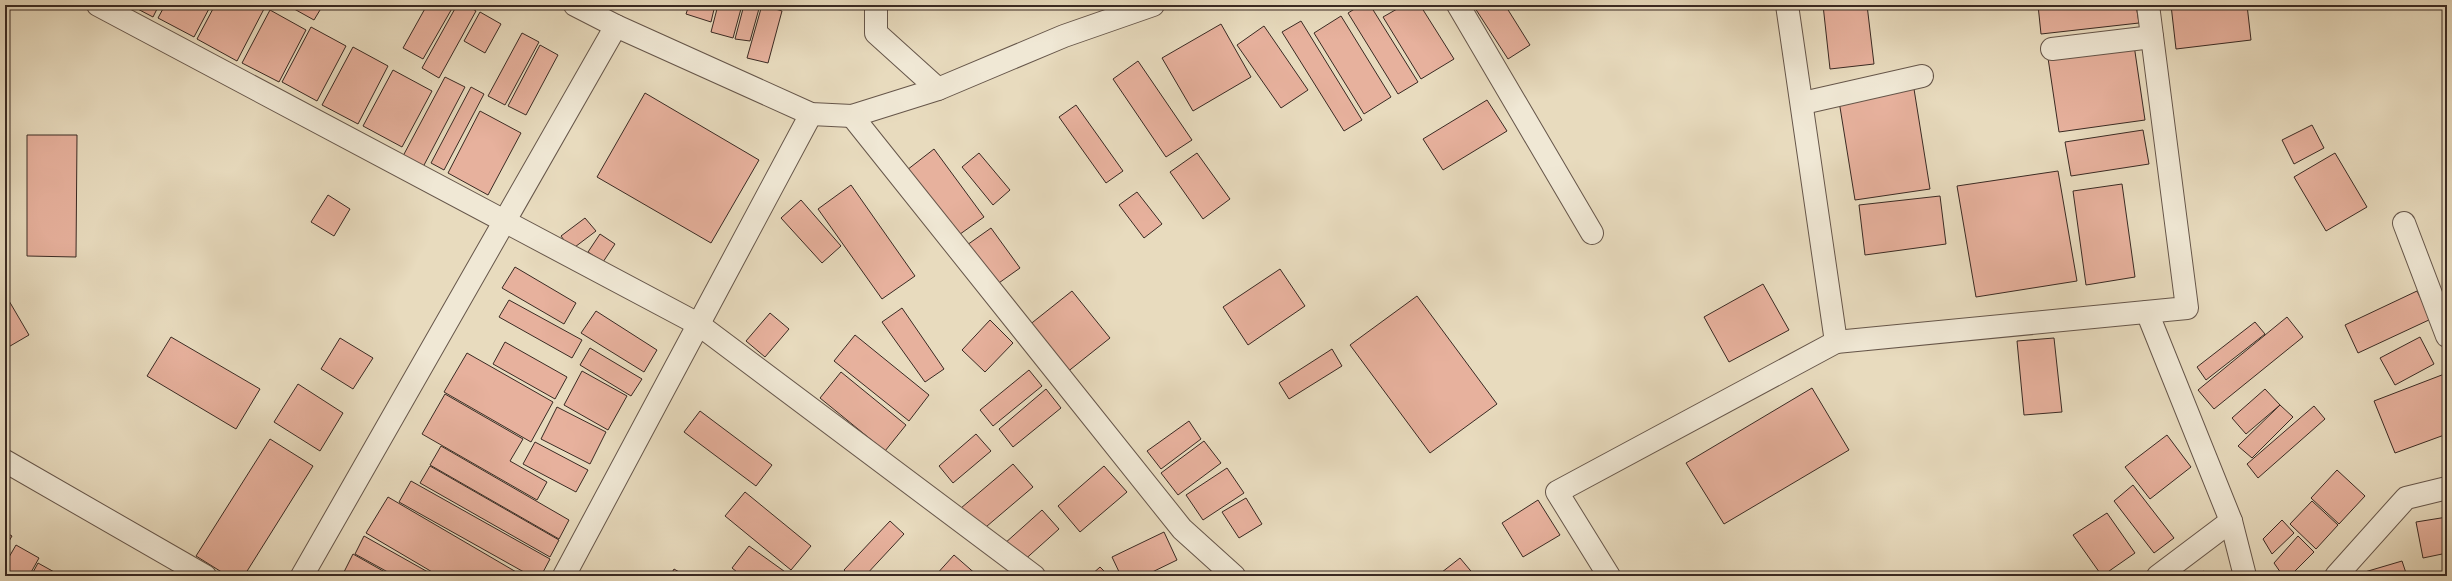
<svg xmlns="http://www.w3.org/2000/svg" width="2452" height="581" viewBox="0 0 2452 581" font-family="Cardo,serif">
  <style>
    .building { fill: #e7b19d; stroke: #3a2a23 }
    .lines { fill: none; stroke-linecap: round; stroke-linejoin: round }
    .minor-casing { stroke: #66564a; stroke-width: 24 }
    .minor { stroke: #f0e8d5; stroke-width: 22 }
  </style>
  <rect width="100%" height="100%" fill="#e8dbbe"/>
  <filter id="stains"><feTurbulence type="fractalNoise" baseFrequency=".005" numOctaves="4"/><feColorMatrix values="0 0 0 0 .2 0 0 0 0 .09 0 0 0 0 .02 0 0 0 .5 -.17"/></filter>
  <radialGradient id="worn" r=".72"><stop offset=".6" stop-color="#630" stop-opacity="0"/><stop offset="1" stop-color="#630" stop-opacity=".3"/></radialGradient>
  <!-- building -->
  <g class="building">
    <path d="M130,5H159L153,17Z"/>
    <path d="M165,5H211L194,37L158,18Z"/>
    <path d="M215,5H261L265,7L237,61L197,39Z"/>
    <path d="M287,5H323L314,20Z"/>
    <path d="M427,5H454L423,59L403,48Z"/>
    <path d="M457,5H466L476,11L439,78L422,68Z"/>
    <path d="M689,5H715L711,22L686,14Z"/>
    <path d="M718,5H742L733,38L711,32Z"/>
    <path d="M744,5H760L750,41L735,39Z"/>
    <path d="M762,5L782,11L768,63L747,58Z"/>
    <path d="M1361,5H1370L1418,82L1398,94L1348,13Z"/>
    <path d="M1404,5H1420L1454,59L1421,79L1383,17Z"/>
    <path d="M1473,5H1505L1530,45L1508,59Z"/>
    <path d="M1510,5H1520L1514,10Z"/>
    <path d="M1823,5H1867L1874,64L1830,69Z"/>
    <path d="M2038,5H2136L2139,23L2041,34Z"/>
    <path d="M2171,5H2247L2251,40L2176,49Z"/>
    <path d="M270,10L306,30L279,82L242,63Z"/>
    <path d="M480,12L501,24L485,53L464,41Z"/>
    <path d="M1341,16L1391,97L1364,114L1314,33Z"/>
    <path d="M1301,21L1362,120L1344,131L1282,32Z"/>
    <path d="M1221,24L1251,77L1193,111L1162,58Z"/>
    <path d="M1264,26L1308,90L1281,108L1237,45Z"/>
    <path d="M311,27L346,46L317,101L282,82Z"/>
    <path d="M522,33L539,42L505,105L488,96Z"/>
    <path d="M540,45L558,55L526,115L508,106Z"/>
    <path d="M2134,45L2145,120L2059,132L2048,58Z"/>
    <path d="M353,47L388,66L358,124L322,105Z"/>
    <path d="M1138,61L1192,140L1166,157L1113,79Z"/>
    <path d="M393,70L432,91L402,147L363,126Z"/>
    <path d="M445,77L465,87L423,167L403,156Z"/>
    <path d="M471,87L484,94L444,170L431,163Z"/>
    <path d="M1914,89L1930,189L1855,200L1839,101Z"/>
    <path d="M645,93L759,160L711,243L597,177Z"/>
    <path d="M1487,100L1507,131L1443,170L1423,139Z"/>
    <path d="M1076,105L1123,171L1106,183L1059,117Z"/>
    <path d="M480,111L521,133L488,195L448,173Z"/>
    <path d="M2312,125L2324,148L2294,164L2282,140Z"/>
    <path d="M2143,130L2149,164L2071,176L2065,142Z"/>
    <path d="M27,135H77L76,257L27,256Z"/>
    <path d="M934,149L984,217L956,237L907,170Z"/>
    <path d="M979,153L1010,190L993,205L962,167Z"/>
    <path d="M1197,153L1230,199L1203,219L1170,172Z"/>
    <path d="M2335,153L2367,207L2326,231L2294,177Z"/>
    <path d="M2058,171L2077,281L1976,297L1957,186Z"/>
    <path d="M2122,184L2135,277L2086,285L2073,191Z"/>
    <path d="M851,185L915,276L882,299L818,209Z"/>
    <path d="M1137,192L1162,224L1144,238L1119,205Z"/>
    <path d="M328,195L350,209L334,236L311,222Z"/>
    <path d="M1940,196L1946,244L1865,255L1859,205Z"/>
    <path d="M801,200L841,246L822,263L781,218Z"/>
    <path d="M585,218L596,231L571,250L561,236Z"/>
    <path d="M991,228L1020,268L996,285L967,245Z"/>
    <path d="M600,234L615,244L603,262L588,252Z"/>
    <path d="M515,267L576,303L564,324L502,288Z"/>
    <path d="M1280,269L1305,306L1248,345L1223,307Z"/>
    <path d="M1763,284L1789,330L1729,362L1704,317Z"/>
    <path d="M1072,291L1110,338L1066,373L1028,326Z"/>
    <path d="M2417,291L2431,319L2358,353L2345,325Z"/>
    <path d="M5,294L29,335L5,349Z"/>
    <path d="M1417,296L1497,404L1430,453L1350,345Z"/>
    <path d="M509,300L582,340L572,358L499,317Z"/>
    <path d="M902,308L944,369L925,382L882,322Z"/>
    <path d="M596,311L657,350L644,372L581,333Z"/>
    <path d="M770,313L789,329L765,357L746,341Z"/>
    <path d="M2287,317L2303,337L2214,409L2198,390Z"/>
    <path d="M990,320L1013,343L985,372L962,350Z"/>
    <path d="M2255,322L2265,334L2206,380L2197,367Z"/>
    <path d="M855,335L929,395L909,421L834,361Z"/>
    <path d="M171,337L260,389L236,429L147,376Z"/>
    <path d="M2420,337L2434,364L2395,385L2380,358Z"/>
    <path d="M340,338L373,358L353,389L321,369Z"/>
    <path d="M2054,338L2062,412L2024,415L2017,341Z"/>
    <path d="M505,342L567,377L555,399L493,364Z"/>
    <path d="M590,348L642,379L631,396L580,365Z"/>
    <path d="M1332,349L1342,366L1289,399L1279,383Z"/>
    <path d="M467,353L553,402L531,442L444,392Z"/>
    <path d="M1029,370L1042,386L993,426L980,410Z"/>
    <path d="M582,371L627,396L608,430L564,405Z"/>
    <path d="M841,372L906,425L885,451L820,398Z"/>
    <path d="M2447,373V434L2395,453L2374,401Z"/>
    <path d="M298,384L343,413L320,451L274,422Z"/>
    <path d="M1812,388L1849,450L1724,524L1686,463Z"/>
    <path d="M1046,389L1061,408L1013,447L999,429Z"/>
    <path d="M2265,389L2280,405L2246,434L2232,418Z"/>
    <path d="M445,394L523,439L510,461L547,482L537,500L422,434Z"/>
    <path d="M2280,405L2293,417L2252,458L2238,446Z"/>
    <path d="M2314,406L2325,419L2258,478L2247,464Z"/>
    <path d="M557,407L606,432L590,464L541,439Z"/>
    <path d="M700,411L772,465L756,486L684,432Z"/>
    <path d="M1189,421L1201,439L1161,469L1147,451Z"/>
    <path d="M976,434L991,451L953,483L939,466Z"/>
    <path d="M2167,435L2191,467L2150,499L2125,467Z"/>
    <path d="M270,439L313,466L244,576H228L196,556Z"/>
    <path d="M1204,441L1221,463L1178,495L1161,473Z"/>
    <path d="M535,442L588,470L576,492L523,464Z"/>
    <path d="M441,446L569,520L559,539L430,465Z"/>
    <path d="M1013,464L1033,487L980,532L961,508Z"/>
    <path d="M430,466L559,540L550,557L420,483Z"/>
    <path d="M1104,466L1127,492L1080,532L1058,506Z"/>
    <path d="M1227,468L1244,493L1203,520L1186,495Z"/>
    <path d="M2337,470L2365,496L2339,524L2311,498Z"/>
    <path d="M411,481L550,559L541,576H531L399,502Z"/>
    <path d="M2133,485L2174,538L2154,553L2114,501Z"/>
    <path d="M745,492L811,546L791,570L725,516Z"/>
    <path d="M388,497L523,576H439L366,533Z"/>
    <path d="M1246,498L1262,524L1239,538L1222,512Z"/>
    <path d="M1538,500L1560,535L1523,557L1502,523Z"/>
    <path d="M2312,501L2338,525L2316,549L2290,524Z"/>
    <path d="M1042,510L1059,529L1021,563L1004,544Z"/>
    <path d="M2107,513L2135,553L2102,576L2073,535Z"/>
    <path d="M2447,517V553L2423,558L2416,522Z"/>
    <path d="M2282,520L2294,533L2272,554L2263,539Z"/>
    <path d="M890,521L904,534L865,576H850L844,570Z"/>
    <path d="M5,532L12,536L5,548Z"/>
    <path d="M1164,532L1177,560L1144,576H1121L1112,557Z"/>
    <path d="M364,536L435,576H395L355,554Z"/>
    <path d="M2298,536L2314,552L2290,576H2283L2274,563Z"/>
    <path d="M16,545L39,558L29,576H5V564Z"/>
    <path d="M749,546L788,574L787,576H742L732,568Z"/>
    <path d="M353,554L392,576H342Z"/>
    <path d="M954,555L978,576H935Z"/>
    <path d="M1460,558L1475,576H1437Z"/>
    <path d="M2402,561L2407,576H2359L2358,574Z"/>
    <path d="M38,563L56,573L54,576H31Z"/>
    <path d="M1100,567L1109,576H1090Z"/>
    <path d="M674,569L686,576H670Z"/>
    <path d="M2204,571L2208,576H2197Z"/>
  </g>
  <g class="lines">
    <!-- minor casing -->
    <g class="minor-casing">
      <g id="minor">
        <path d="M98,5L698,324L1034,576"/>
        <path d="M575,5L616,26L811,114L852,116L938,89L1064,36L1153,5"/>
        <path d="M876,5V33L938,89"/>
        <path d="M1458,5L1592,233"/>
        <path d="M1787,5L1836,342L2187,308L2148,5"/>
        <path d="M2052,49L2152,37"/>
        <path d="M1803,103L1922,76"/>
        <path d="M852,116L1182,529L1234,576"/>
        <path d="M2404,223L2447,336"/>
        <path d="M2147,312L2231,521L2245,576"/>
        <path d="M5,461L205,576"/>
        <path d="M302,576L616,26"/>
        <path d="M564,576L811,114"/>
        <path d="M1609,576L1557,492L1836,342"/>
        <path d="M2158,576L2231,521"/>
        <path d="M2336,576L2406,498L2447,488"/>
      </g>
    </g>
    <!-- minor -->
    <use href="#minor" class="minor"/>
  </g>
  <!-- margin -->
  <rect width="2452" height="581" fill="none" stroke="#e8dbbe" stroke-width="20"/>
  <rect x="6" y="6" width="2440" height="569" fill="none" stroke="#3a2a23" stroke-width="2"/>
  <rect x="10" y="10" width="2432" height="561" fill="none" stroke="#3a2a23"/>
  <rect width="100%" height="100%" filter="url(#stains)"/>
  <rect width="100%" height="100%" fill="url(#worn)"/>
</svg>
